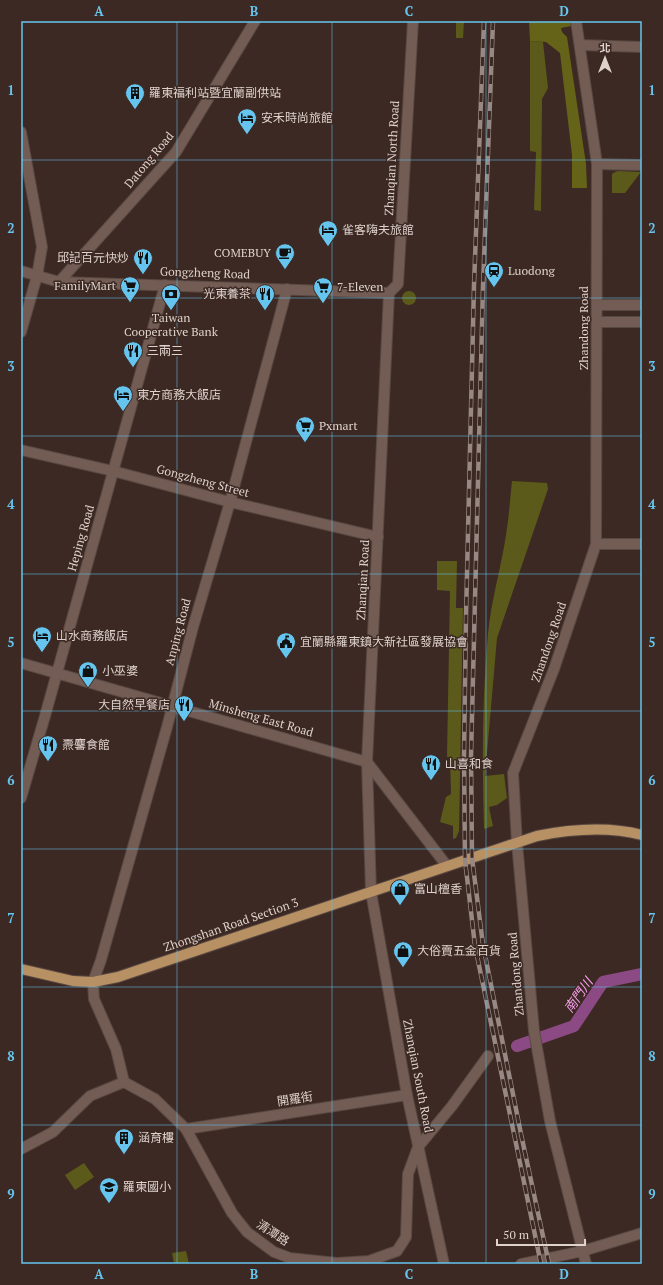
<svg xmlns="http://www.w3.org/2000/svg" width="663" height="1285" viewBox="0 0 663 1285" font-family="'PT Serif','Noto Sans TC',serif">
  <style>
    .green { fill: #5b5a1a }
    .forest { fill: #646318 }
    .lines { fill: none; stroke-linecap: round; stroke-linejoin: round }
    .canal { stroke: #8c4a84; stroke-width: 12 }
    .minor-casing { stroke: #584842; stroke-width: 12 }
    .major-casing { stroke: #584842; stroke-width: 12 }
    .minor { stroke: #725c54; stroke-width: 10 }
    .major { stroke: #b79063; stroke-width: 10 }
    .rail-casing { stroke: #988883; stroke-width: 4.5 }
    .rail { stroke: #3c2923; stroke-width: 3; stroke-dasharray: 9; stroke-linecap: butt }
    .grid { fill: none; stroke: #65c5ee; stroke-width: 1; stroke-opacity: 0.55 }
    .labels { text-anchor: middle; stroke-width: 3; stroke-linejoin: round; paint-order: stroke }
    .poi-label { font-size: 12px; fill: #dfd2cd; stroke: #3c2923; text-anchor: start }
    .street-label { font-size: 12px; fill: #dfd2cd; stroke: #3c2923 }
    .water-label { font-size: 13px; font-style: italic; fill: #f99ded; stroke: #3c2923 }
    .neatline { fill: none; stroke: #65c5ee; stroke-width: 1.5 }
    .grid-label { font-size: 13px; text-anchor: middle; font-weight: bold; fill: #65c5ee }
  </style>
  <rect width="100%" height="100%" fill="#3c2923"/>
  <!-- green -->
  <g class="green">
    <path d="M456,21H464L463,38H456Z"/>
    <path d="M530,41L543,42L548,88L542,99L541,211L534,210L536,152L530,151Z"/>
    <path d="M615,172L618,171L641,172L625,193H612V174Z"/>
    <circle cx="409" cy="298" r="7"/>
    <path d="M512,481L547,483L548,489L497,638L485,776L504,774L507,798L497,805L489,807L493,826L484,829C482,764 482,699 488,634C491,601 501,568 506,535C509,517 510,499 512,481Z"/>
    <path d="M437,561H457L456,608H463L459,831L456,838L453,839V826L440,822L446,797L451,794L450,757H447L450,591L437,590Z"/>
    <path d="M84,1163L94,1177L75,1190L65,1175Z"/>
    <path d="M186,1251L189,1264H174L172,1253Z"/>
  </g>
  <!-- forest -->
  <path class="forest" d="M529,21H570L571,26L561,28L562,32L567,37L586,164L587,188H572V155L560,53L546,42L530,41Z"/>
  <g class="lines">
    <!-- canal -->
    <path class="canal" d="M517,1046L574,1026L603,982L642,974"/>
    <!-- minor casing -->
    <g class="minor-casing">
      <g id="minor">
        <path d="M576,21L597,164L596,544L554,669L513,773L517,843L534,1031L550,1121L586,1264"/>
        <path d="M580,45L642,47"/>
        <path d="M21,132L42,247L37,276L21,332"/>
        <path d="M597,164L642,165"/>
        <path d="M21,271L59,282L389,293"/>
        <path d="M59,282L176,152L255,21"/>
        <path d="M389,293L367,762L371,892L407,1095L444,1264"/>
        <path d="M389,293L398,284L413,21"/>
        <path d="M597,305H642"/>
        <path d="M597,322H642"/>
        <path d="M21,450L113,471L230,502L378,537"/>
        <path d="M596,544H642"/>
        <path d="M21,663L367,762L447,866"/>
        <path d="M21,798L45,716L165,285"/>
        <path d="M124,1082L116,1049L94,999L93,982L101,960L167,727L193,627L230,502L287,289"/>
        <path d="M124,1082L155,1099L186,1129L232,1213L247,1232L274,1252L290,1258L337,1263L369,1261L397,1251L406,1237L408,1174L418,1147L452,1106L488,1056"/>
        <path d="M186,1129L407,1095"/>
        <path d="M21,1149L53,1132L90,1096L124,1082"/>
        <path d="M521,1264L583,1251L642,1233"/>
      </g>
    </g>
    <!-- major casing -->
    <g class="major-casing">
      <path id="major" d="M21,969L73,981L93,982L118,977L537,836C572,829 607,826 642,835"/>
    </g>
    <!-- minor -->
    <use href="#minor" class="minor"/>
    <!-- major -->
    <use href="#major" class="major"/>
    <!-- rail casing -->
    <g class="rail-casing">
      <g id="rail">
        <path d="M484,21L474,285L466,616L464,755L465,860L475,946L541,1264"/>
        <path d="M493,21L483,286L471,756L472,858L483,945L521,1134L549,1264"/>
      </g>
    </g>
    <!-- rail -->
    <use href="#rail" class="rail"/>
  </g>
  <!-- grid -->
  <path class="grid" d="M177,21V1264M332,21V1264M486,21V1264M21,160H642M21,298H642M21,436H642M21,574H642M21,711H642M21,849H642M21,987H642M21,1125H642"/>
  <!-- icons -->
  <defs>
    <g id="building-pin" transform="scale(1)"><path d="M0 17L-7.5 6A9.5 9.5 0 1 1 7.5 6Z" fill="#65c5ee" stroke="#3c2923"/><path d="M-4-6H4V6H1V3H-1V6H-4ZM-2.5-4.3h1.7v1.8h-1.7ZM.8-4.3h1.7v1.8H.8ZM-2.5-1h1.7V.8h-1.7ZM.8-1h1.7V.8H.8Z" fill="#111"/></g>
    <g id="hotel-pin" transform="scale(1)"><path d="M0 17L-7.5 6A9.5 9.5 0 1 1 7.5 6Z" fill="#65c5ee" stroke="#3c2923"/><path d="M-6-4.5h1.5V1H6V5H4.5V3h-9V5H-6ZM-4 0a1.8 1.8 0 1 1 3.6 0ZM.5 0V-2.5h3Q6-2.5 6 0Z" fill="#111"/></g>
    <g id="cafe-pin" transform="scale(1)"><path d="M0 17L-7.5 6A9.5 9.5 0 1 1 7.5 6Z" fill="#65c5ee" stroke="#3c2923"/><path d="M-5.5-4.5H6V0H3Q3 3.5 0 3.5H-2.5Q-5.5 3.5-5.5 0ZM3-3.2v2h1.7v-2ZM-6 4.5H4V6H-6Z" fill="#111"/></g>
    <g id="restaurant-pin" transform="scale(1)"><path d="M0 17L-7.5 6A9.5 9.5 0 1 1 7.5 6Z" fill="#65c5ee" stroke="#3c2923"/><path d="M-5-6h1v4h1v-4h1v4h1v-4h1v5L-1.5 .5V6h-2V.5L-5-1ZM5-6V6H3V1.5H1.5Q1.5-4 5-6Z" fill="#111"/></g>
    <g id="station-pin" transform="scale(1)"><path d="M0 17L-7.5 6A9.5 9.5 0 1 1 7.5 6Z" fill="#65c5ee" stroke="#3c2923"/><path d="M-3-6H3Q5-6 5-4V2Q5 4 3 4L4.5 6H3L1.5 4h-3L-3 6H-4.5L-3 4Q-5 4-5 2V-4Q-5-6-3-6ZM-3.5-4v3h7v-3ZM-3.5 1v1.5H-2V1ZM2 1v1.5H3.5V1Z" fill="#111"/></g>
    <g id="supermarket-pin" transform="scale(1)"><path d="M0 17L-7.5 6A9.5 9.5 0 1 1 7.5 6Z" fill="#65c5ee" stroke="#3c2923"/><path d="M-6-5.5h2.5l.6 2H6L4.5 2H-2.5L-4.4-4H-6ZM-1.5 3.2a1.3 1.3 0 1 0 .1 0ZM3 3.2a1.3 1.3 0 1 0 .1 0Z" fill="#111"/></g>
    <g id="bank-pin" transform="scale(1)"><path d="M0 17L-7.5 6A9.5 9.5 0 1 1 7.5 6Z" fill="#65c5ee" stroke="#3c2923"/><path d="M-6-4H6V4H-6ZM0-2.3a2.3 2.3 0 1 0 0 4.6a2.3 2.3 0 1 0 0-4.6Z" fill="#111"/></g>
    <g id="civic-pin" transform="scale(1)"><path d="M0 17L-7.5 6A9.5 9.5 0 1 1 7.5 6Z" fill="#65c5ee" stroke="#3c2923"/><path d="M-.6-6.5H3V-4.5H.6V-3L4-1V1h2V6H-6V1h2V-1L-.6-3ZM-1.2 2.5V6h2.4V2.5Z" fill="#111"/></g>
    <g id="shop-pin" transform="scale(1)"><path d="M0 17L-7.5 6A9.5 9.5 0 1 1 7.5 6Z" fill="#65c5ee" stroke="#3c2923"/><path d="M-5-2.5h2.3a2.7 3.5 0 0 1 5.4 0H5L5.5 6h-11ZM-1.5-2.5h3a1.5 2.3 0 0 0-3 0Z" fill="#111"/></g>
    <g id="school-pin" transform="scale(1)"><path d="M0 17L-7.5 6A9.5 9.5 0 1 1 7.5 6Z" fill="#65c5ee" stroke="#3c2923"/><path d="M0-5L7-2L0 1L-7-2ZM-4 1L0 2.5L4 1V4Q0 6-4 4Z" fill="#111"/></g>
  </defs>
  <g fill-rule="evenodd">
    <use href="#building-pin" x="135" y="93"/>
    <use href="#hotel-pin" x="247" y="118"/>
    <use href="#hotel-pin" x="328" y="230"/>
    <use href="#cafe-pin" x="285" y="253"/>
    <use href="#restaurant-pin" x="143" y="258"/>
    <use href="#station-pin" x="494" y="271"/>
    <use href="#supermarket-pin" x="130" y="286"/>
    <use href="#supermarket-pin" x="323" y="287"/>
    <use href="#bank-pin" x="171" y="294"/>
    <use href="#restaurant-pin" x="265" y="294"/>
    <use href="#restaurant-pin" x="133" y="351"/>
    <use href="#hotel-pin" x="123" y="395"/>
    <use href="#supermarket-pin" x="305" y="426"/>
    <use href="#hotel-pin" x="42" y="636"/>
    <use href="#civic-pin" x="286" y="642"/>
    <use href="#shop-pin" x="88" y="671"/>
    <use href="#restaurant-pin" x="184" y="705"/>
    <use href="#restaurant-pin" x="48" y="745"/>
    <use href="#restaurant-pin" x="431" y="764"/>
    <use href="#shop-pin" x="400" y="889"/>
    <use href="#shop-pin" x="403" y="951"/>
    <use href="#building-pin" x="124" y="1138"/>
    <use href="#school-pin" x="109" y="1187"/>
  </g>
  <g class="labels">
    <!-- poi labels -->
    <g class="poi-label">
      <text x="149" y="97">羅東福利站暨宜蘭副供站</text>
      <text x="261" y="122">安禾時尚旅館</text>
      <text x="342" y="234">雀客嗨夫旅館</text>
      <text x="271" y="257" text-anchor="end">COMEBUY</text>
      <text x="129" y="262" text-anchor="end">邱記百元快炒</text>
      <text x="508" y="275">Luodong</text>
      <text x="116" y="290" text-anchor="end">FamilyMart</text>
      <text x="337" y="291">7-Eleven</text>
      <text x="251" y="298" text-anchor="end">光東養茶</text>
      <text x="171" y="322" text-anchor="middle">Taiwan<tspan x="171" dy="14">Cooperative Bank</tspan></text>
      <text x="147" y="355">三兩三</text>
      <text x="137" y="399">東方商務大飯店</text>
      <text x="319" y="430">Pxmart</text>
      <text x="56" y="640">山水商務飯店</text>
      <text x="300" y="646">宜蘭縣羅東鎮大新社區發展協會</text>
      <text x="102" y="675">小巫婆</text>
      <text x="170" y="709" text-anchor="end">大自然早餐店</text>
      <text x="62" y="749">燾麘食館</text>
      <text x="445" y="768">山喜和食</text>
      <text x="414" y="893">富山檀香</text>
      <text x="417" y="955">大俗賣五金百貨</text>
      <text x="138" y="1142">涵育樓</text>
      <text x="123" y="1191">羅東國小</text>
    </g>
    <!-- street labels -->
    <g class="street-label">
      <text transform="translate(392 158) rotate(-87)" y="4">Zhanqian North Road</text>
      <text transform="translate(149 160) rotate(-50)" y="4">Datong Road</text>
      <text transform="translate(205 273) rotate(2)" y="4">Gongzheng Road</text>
      <text transform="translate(584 328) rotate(-90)" y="4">Zhandong Road</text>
      <text transform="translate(203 481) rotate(15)" y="4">Gongzheng Street</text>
      <text transform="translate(81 538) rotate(-74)" y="4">Heping Road</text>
      <text transform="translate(363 580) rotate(-87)" y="4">Zhanqian Road</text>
      <text transform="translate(178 632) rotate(-75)" y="4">Anping Road</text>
      <text transform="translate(549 642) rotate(-71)" y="4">Zhandong Road</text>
      <text transform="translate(261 718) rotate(16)" y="4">Minsheng East Road</text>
      <text transform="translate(231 925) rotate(-19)" y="4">Zhongshan Road Section 3</text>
      <text transform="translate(516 974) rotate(-95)" y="4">Zhandong Road</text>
      <text transform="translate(418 1076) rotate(79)" y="4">Zhanqian South Road</text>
      <text transform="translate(295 1099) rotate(-9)" y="4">開羅街</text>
      <text transform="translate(273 1233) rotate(33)" y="4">清潭路</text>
    </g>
    <!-- water labels -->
    <g class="water-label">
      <text transform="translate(578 995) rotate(-55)" y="5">南門川</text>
    </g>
  </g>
  <!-- border -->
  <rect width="663" height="1285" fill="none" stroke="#3c2923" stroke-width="44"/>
  <!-- north arrow -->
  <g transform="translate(605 58)" stroke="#3c2923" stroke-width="3" paint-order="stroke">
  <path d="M0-3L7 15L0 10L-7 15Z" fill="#dfd2cd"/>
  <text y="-6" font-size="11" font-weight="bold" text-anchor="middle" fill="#dfd2cd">北</text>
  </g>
  <!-- scale -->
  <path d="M497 1239v6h88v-6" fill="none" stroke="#dfd2cd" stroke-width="2"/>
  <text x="503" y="1239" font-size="12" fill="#dfd2cd" stroke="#3c2923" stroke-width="3" paint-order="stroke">50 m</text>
  <rect x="22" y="22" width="619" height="1241" class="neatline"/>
  <g class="grid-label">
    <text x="99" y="16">A</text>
    <text x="254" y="16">B</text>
    <text x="409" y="16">C</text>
    <text x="564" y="16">D</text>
    <text x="11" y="95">1</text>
    <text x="652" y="95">1</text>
    <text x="11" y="233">2</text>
    <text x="652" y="233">2</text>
    <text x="11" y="371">3</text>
    <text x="652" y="371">3</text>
    <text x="11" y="509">4</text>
    <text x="652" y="509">4</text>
    <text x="11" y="647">5</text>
    <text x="652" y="647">5</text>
    <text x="11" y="785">6</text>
    <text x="652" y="785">6</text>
    <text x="11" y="923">7</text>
    <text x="652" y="923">7</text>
    <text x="11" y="1061">8</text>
    <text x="652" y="1061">8</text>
    <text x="11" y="1199">9</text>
    <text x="652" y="1199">9</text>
    <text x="99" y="1279">A</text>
    <text x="254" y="1279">B</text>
    <text x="409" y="1279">C</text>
    <text x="564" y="1279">D</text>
  </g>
</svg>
